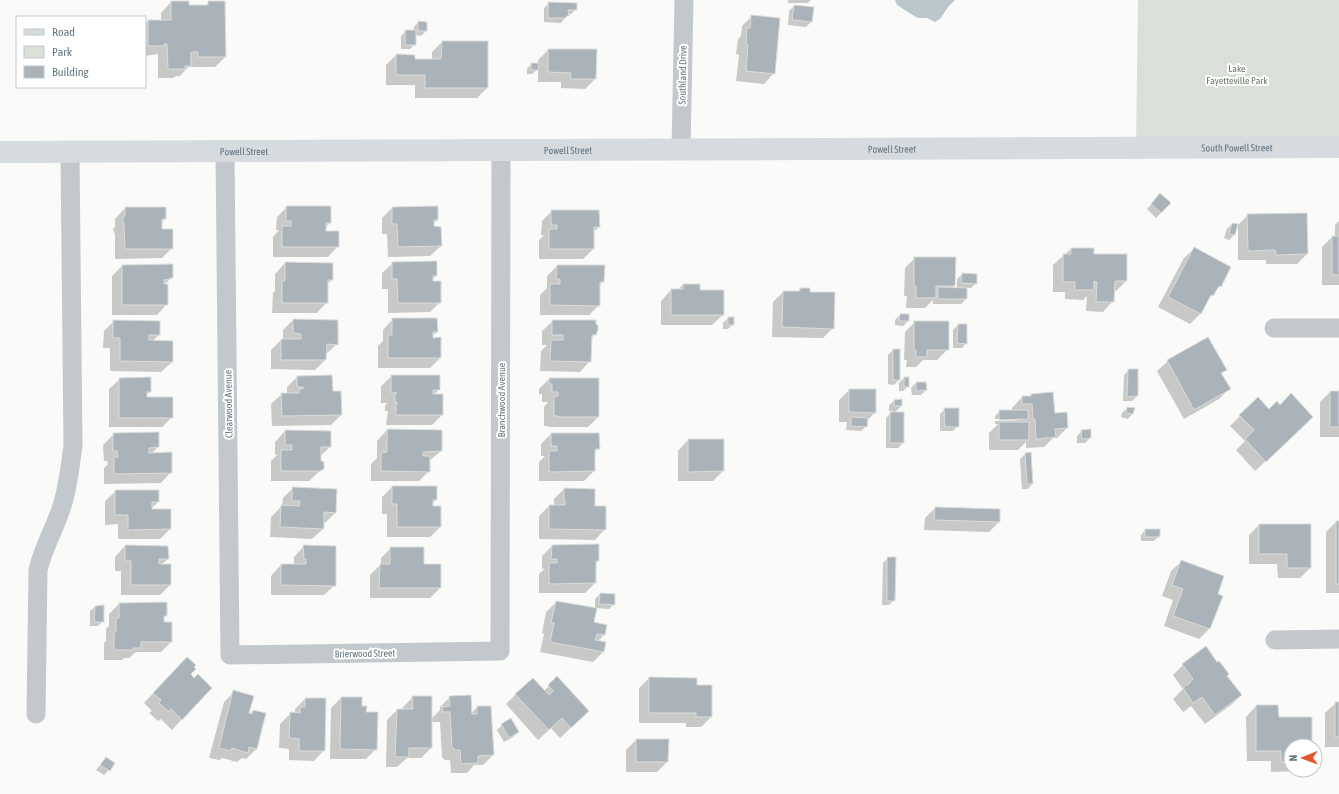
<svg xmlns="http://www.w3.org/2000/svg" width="1339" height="794" viewBox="0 0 1339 794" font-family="'Asap Condensed',sans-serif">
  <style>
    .green { fill: #dadfd7 }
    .water { fill: #bbc7cb }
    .shadow { fill: #0003 }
    .building { fill: #aab3b9; stroke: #dcdcda }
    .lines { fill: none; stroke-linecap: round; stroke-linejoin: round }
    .street { stroke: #c3c8cc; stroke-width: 19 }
    .secondary { stroke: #d6dbdf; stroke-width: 22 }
    .labels { text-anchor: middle; stroke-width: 4; stroke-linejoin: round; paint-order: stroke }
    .park-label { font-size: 10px; fill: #687a64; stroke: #fff }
    .street-label { font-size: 10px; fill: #657683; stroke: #fff }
  </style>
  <rect width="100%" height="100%" fill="#fafaf8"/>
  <!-- green -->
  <path class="green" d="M1138,0H1339V147H1136Z"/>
  <!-- water -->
  <path class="water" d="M895,0H955L948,7L940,19L935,22L927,18H918L911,14L897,5Z"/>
  <!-- shadow -->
  <g class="shadow">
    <path d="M788,0H811L808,3H788Z"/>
    <path d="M171,2L188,6H205L209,2L225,57L215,67H188L180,76H176L173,78H158V54L145,56V24L148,21H161V13Z"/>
    <path d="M549,3L576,9L571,14H568L561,23L544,22V8Z"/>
    <path d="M794,6L811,22L806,27L788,25L789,11Z"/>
    <path d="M752,16L774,73L764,84L736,81L739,55L736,54L738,39L741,36L742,26Z"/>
    <path d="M418,22L426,31L421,36L415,35V44L410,49H401V36L406,31H413L414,27Z"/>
    <path d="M442,42H487V88L477,98H415V85H386V65L396,55L414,60H432V52Z"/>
    <path d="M548,50L595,79L585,89L561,88V82H538V69L532,74H527V69L531,64H538V60Z"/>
    <path d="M1156,199L1170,203L1156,218L1147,209Z"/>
    <path d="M287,207L330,223L325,228V232L338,246L328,257H273V237L279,230H276L277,217Z"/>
    <path d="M125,208L165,219L161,223V230L172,248L162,258L115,259V235L113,229L115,227V219Z"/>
    <path d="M392,208L437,220L433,224L441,246L430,256L388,257L387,234H382V218Z"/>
    <path d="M552,211L599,227L593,232V249L583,259H539V240L544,235H541L542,221Z"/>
    <path d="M1248,215L1307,254L1297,264H1266V260H1238V225Z"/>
    <path d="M1339,221V285H1322V247L1332,237H1335V225Z"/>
    <path d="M1232,224L1234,235L1229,240L1224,238L1227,229Z"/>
    <path d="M1195,248L1220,286L1206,301L1200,314L1190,324L1158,307L1184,258Z"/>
    <path d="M1071,249L1093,255L1126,281L1116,291H1114L1113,301L1103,312L1086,311L1087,296L1083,300L1065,299V292H1053V265Z"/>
    <path d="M915,258H955L954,286L952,288L957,289V279L962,274L976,283L971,288H966V299L961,304H933V300L925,308H906L907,296H904L905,268Z"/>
    <path d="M285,263L332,264V280L327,284V302L317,313H272L273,293L275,291V274Z"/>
    <path d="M393,263L436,276L432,280L440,302L430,312L388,313V289H382V273Z"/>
    <path d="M122,266L172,277L164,285L167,304L157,315H112V276Z"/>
    <path d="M557,266L603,281L599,286V305L589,315H540V295L547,288V276Z"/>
    <path d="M683,285L700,291L723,315L712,325H661V301L671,290H677Z"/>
    <path d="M800,289H809V293L833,328L823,338L772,337L773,302L783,292H797Z"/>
    <path d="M900,315L908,321L903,326L895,325V320Z"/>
    <path d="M728,318L733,324L728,329H723V323Z"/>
    <path d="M393,319L437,332L432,336V339L440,338V358L430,368H378V346L383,341V330Z"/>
    <path d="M293,320L337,344L326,354L325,360L315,370L271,369V350L281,340H283V330Z"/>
    <path d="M114,321L159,335L152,341L172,362L161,372L110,371V348H103L104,331Z"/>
    <path d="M553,321L595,334L591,339L590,361L580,372L540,371L541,351L547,345H542V331Z"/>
    <path d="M915,322L948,349L937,360H923L916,367H906L907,360H904L905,332Z"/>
    <path d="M958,325L966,343L962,348H953V330Z"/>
    <path d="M1208,339L1226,370L1221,374L1229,389L1219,399L1184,419L1157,371L1168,361Z"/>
    <path d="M893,350H899V380L894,385L888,384V355Z"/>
    <path d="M1129,370L1137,396L1132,401H1123L1124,375Z"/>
    <path d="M392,376L439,389L434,395H442V415L432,425H386L388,411H385V405L388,403H381V386Z"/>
    <path d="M297,377L341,415L331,425L272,426L271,404L282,394H287V387Z"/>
    <path d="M904,378L908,386L903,391H899V383Z"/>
    <path d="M120,379L150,392L146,395V398L172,417L162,427H109V389Z"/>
    <path d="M549,379L598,417L588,427H548V426H544V407L548,402H542V394H539V389Z"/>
    <path d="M916,383L926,390L921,395H912L911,388Z"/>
    <path d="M849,390L875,412L867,421L866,426L861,431L846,430L847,422H839V400Z"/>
    <path d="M1330,392H1339V444V437H1320V402Z"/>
    <path d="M1031,395L1067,428L1057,438H1053L1044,447L1026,448V442L1018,450H989V433L998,424H995V421L1022,420V418L995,419V416L1000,411H1012V408L1022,397H1029Z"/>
    <path d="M894,401L901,406L895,413H903V443L898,448H886V418L893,411H889V405Z"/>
    <path d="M1127,408L1132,414L1128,419L1121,417L1122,413Z"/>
    <path d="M945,409L958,426L953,431H940V414Z"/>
    <path d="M1269,410L1302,427L1255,471L1236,450L1245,441L1230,426L1240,416Z"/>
    <path d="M387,430L441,431V451L429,461V471L419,481H371V464L377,458V441Z"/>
    <path d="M285,431L330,447L320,456L323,468L309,481H271V461L278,454L275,455V442Z"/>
    <path d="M1082,431L1090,438L1085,443H1077V436Z"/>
    <path d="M114,434L158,447L151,454L171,472L161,483L104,484V468L108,464L107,461H104L103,445Z"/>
    <path d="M551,434L599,448L594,453V471L584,481H539V462L545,456H541V444Z"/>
    <path d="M688,440L723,471L713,481H678V451Z"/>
    <path d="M1025,454L1032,484L1028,489H1022L1020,459Z"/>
    <path d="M392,487L436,500L432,504V507L440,527L430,537H387V514H382V497Z"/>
    <path d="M293,488L335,513L325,523H323V529L312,539L270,537L271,517L282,506L283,498Z"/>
    <path d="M564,489L594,507L605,529L595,540L539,539V516L549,506H554V499Z"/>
    <path d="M116,491L158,502L150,510L170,529L160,539H118V524L105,525V501Z"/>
    <path d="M935,508L999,522L989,532L924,530L925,518Z"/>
    <path d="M1336,522H1339V593H1326V532Z"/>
    <path d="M1259,525L1310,568L1300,578H1278L1277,564H1249V535Z"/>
    <path d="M1145,530L1159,536L1154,541H1141V535Z"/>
    <path d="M125,546L168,559L161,565L170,585L160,595H121V571H115V557Z"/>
    <path d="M304,546L335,585L324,595H271V576L281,565H294V557Z"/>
    <path d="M552,546L598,561L595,564V583L585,593H539V574L545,568L542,569V556Z"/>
    <path d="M391,548L423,565L440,588L430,598H370V575L381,564V558Z"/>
    <path d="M888,558L894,600L889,605H882L883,563Z"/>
    <path d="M1182,561L1216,594L1221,596L1209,629L1199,639L1164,626L1173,600L1162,596L1171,571Z"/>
    <path d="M600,594L614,604L609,609L596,608L593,623L604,635L597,642L603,652L593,662L540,652L544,634L542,633L546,612L556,602L595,609V599Z"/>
    <path d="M119,604L166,615L163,619V623L171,642L161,652H136L129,658H124L122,660H104V643L106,641V629L109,626V614Z"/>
    <path d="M103,606V621L98,626H90V611L95,607Z"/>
    <path d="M1183,665L1226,676L1241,695L1231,705L1205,724L1191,706L1183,712L1173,699L1183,689L1173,675Z"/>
    <path d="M177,668L190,674L182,719L172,730L161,719L158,721L149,713L152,711L144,703Z"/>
    <path d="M557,678L578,721L560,738L551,728L538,740L506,704L516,694L544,691Z"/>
    <path d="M649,678L696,686L711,717L701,727H686V723H639V688Z"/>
    <path d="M234,692L248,714L254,711L256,749L246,759L242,758L237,762L222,758L220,760L209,758L224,702Z"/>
    <path d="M413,697L431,719L440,710V707L450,697L471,714L477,707L493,755L483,765H474L467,773H451L450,760H445L442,757L440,722H431V748L421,758H407L397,767H386L387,720L397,710H403V707Z"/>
    <path d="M341,698L361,707L365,713L376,749L366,759H330L331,708Z"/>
    <path d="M305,699L324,750L314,761L289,760V749L279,748L280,724L290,714H295V709Z"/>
    <path d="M1336,703H1339V747H1325V713Z"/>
    <path d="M1256,706L1278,718L1311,746H1291V770H1303L1302,771L1271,772V761H1247L1246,717Z"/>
    <path d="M502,725L518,732L513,737L504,742L497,730Z"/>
    <path d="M636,740L667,762L657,772H626V750Z"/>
    <path d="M106,758L114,764L104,775L96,770Z"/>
  </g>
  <!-- building -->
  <g class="building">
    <path d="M171,1H189V5H208V1H225L226,57H198V52H191V66H185V69H168L167,44H164V46H148V20H171Z"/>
    <path d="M548,2L577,3V10H568L569,16H566V18H548Z"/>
    <path d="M794,5L814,7L812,22L792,20Z"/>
    <path d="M751,15L780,18L775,74L746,71L748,45L746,44L747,28H750Z"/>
    <path d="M418,21L427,22V31H418Z"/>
    <rect x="405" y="30" width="11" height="15"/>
    <path d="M442,41H488V88H425V75H396V54L415,55V59H441Z"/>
    <path d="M548,49H597L596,79H570L571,73L548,72Z"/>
    <path d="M531,63H539L538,70H531Z"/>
    <path d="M1160,193L1171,203L1161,213L1151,204Z"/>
    <path d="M286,206H331V223H326V231H339V247H282V226H291V221H286Z"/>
    <path d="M438,206V220H434V226L441,227L442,246L398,247L397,224H392V207Z"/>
    <path d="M125,207H166V219H162V229H173V249H125L124,224L123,222V218L125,216Z"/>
    <path d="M551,210H599L600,227H594V249H549V229H557V225H551Z"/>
    <path d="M1307,213L1308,254L1276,255L1275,250L1248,251L1247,214Z"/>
    <path d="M1232,223L1238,224L1235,235L1229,234Z"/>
    <rect x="1332" y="236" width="7" height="39"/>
    <path d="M1194,247L1231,267L1221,287L1219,286L1213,296L1211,295L1201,314L1168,297Z"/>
    <path d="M1071,248H1094V254H1127V281H1115L1114,302H1096L1097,282L1094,281V290H1075V282H1063V254H1071Z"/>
    <path d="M914,257H956L955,286H936V298H916V286H914Z"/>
    <path d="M437,261V276H433V281H441V303H398L397,279H392V262Z"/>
    <path d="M285,262L333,263V280H328V303H282V281H285Z"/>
    <path d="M173,264V278H170V279L164,280V284H168V305H122V265Z"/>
    <path d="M557,265H605L604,282H600V306L550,305V284H560V279H556Z"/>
    <path d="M962,273L977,274V284L961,283Z"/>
    <path d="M683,284H700V290H724V315H671V289H683Z"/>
    <path d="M938,287L967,288V299H938Z"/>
    <path d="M800,288H810V292H835L834,329L782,327L783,291H800Z"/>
    <path d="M900,314H909V321H899Z"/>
    <rect x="728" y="317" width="6" height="8"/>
    <path d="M392,318H437L438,332H433V338L441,337V358H388V335H392Z"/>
    <path d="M293,319L338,320V345L327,344L326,360H281V339H301V334L293,333Z"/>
    <path d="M113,320L160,321V335H149V340L173,341V362L120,361V338H113Z"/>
    <path d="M552,320H596V324L598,325V330L596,335H592L591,362L550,361L551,340H563V335H552Z"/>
    <path d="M914,321H949V350H927V357H916V350H914Z"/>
    <path d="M958,324H967V344L957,343Z"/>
    <path d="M1208,337L1227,370L1221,373L1231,389L1194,410L1167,360Z"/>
    <rect x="893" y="349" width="7" height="31"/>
    <path d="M1128,369H1138V396L1127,397Z"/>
    <path d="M332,375L333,391H341L342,415L282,416L281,393H299V389H303V387H297V376Z"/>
    <path d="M391,375H440V390H433V394H443V415H396V404H397V402H395V394L397,393H391Z"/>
    <path d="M151,377V392H147V397H173V418H119V378Z"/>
    <rect x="904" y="377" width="5" height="10"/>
    <path d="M549,378H599V417H558V416H554V396H558V392H552V384H549Z"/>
    <path d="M916,382H926L927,390L916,391Z"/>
    <path d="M849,389H876V413L849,412Z"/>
    <rect x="1330" y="391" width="9" height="36"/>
    <path d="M1053,392L1055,413L1067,412L1068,428L1055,429L1056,437L1036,439L1035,419H1033L1032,404H1022V396H1031V394Z"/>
    <path d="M1291,393L1313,417L1266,462L1245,439L1254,430L1239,415L1258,397L1269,409L1277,401L1280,405Z"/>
    <path d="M902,399V406H894V400Z"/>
    <path d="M1127,407L1135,408L1133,414L1126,413Z"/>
    <path d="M944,408H959V427H945Z"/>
    <path d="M999,410H1028V419L999,420Z"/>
    <rect x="890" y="412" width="14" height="31"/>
    <path d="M851,417L868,418L867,427L851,426Z"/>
    <rect x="999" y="422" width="30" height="18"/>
    <path d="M387,429L442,430V451L423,452V456H430V472L381,471V453L387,452Z"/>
    <path d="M1091,429V438L1082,439L1081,430Z"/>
    <path d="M285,430L331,431V447H321V461L324,462V469L320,471H281V450H292V445H285Z"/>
    <path d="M159,432V447L149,448V453L172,452V473L114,474V457H118L117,451H113V433Z"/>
    <path d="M551,433H599L600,449H595V471L549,472V451H557V446H551Z"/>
    <path d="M688,439H724V471L688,472Z"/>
    <path d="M1031,452L1033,484H1027L1025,453Z"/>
    <path d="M392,486H437V500H433V506H441V527H397V504H392Z"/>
    <path d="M292,487L337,489L336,513L324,512V529L280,527L281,505L299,506L300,501H292Z"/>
    <path d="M564,488L595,489V506H606V530L549,529V505H565V500H564Z"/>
    <path d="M115,490H159V502H152V509H171V529L128,530V515H115Z"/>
    <path d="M935,507L1000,509V522L934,520Z"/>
    <rect x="1336" y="521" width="3" height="63"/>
    <path d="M1259,524H1311V568H1287V554H1259Z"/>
    <rect x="1145" y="529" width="15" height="8"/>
    <path d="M599,544V561H596V583L549,584V563H557V559H551L552,545Z"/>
    <path d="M125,545L168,546L169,559H159V564H171V585H131V561H125Z"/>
    <path d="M303,545L336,546V586L281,585V564H306V559H304Z"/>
    <path d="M390,547H424V564H441V588H379L380,564H390Z"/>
    <path d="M887,557H896L895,601H887Z"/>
    <path d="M1181,560L1224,576L1218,594L1223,596L1210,629L1173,616L1183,589L1172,585Z"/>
    <path d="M600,593L615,594V605L599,604Z"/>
    <path d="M556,601L597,608L594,622L607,625L605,635L597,634L595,640L606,642L604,652L550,642L554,623H551Z"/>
    <path d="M167,602V616H164V622H172V642H141V648H133V650H114V632H116V618H119V603Z"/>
    <path d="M104,605V622H94L95,606Z"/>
    <path d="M1206,646L1217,662L1219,661L1229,674L1227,676L1242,695L1215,715L1202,697L1193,703L1183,688L1191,682L1190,681L1193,679L1182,664Z"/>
    <path d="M187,657L196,665L194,667L196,669L191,674L194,678L198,674L212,688L182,720L171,709L169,712L159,703L161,700L153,693Z"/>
    <path d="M557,676L589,711L571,728L562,718L549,730L515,694L533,678L549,695L553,691L548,685Z"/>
    <path d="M649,677L697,678V685H712V717H696V713H649Z"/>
    <path d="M233,690L254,696L249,713L252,714L253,710L266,713L257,749L249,747L248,753L232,748L231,751L219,748Z"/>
    <path d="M471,695L472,714H477V706H491L494,755L478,756V763L461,764L460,750H455L452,747L450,712H443L442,707L450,706L449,696Z"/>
    <path d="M412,696H432V748H409V757H395L397,709H413Z"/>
    <path d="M341,697H362V706H367L366,712H378L377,750L340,749Z"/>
    <path d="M305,698H326L325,751H299V739L289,738L290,712L300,713V707H305Z"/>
    <rect x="1335" y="702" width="4" height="35"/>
    <path d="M1256,705H1278L1279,717H1312V746H1291V762H1281V751H1256Z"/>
    <path d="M511,718L519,732L509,738L501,724Z"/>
    <path d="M636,739H669L668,762H636Z"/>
    <path d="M106,757L115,763L110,771L100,765Z"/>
  </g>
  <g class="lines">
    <!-- street -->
    <g class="street">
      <path d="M681,149L684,0"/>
      <path d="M225,152L230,655L500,651L501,150"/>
      <path d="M1274,328H1339"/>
      <path d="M1275,640L1339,639"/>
      <path d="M36,714L38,570C43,548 54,530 61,509C68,489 70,467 73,446L70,152"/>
    </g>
    <!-- secondary -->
    <path class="secondary" id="s1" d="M0,152L1339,147"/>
  </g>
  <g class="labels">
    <!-- park labels -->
    <g class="park-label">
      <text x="1237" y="72">Lake<tspan x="1237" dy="12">Fayetteville Park</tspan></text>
    </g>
    <!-- street labels -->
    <g class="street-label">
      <text transform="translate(682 75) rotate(-89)" y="4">Southland Drive</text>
      <text dy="4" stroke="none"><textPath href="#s1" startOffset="1237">South Powell Street</textPath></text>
      <text dy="4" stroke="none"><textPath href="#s1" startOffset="892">Powell Street</textPath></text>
      <text dy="4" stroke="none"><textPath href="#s1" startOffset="568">Powell Street</textPath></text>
      <text dy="4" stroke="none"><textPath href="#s1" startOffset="244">Powell Street</textPath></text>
      <text transform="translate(501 400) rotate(-90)" y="4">Branchwood Avenue</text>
      <text transform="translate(228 404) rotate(-91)" y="4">Clearwood Avenue</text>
      <text transform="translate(365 653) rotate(-1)" y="4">Brierwood Street</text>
    </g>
  </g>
  <!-- legend -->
  <rect x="16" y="16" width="130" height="72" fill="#ffffff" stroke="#c1c8cd"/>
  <rect x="24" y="29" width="20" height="6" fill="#d6dbdf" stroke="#c1c8cd"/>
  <text x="52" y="36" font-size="12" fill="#657683">Road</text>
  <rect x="24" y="46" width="20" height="12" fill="#dadfd7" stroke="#c1c8cd"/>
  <text x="52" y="56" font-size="12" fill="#657683">Park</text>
  <rect x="24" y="66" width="20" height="12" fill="#aab3b9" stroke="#c1c8cd"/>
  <text x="52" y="76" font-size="12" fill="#657683">Building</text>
  <!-- north arrow -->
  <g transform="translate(1303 758) rotate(269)"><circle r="19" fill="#ffffff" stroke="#c1c8cd"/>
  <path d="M0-3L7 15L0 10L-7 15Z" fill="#e4572e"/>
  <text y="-6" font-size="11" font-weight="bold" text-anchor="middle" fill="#657683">N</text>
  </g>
</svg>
